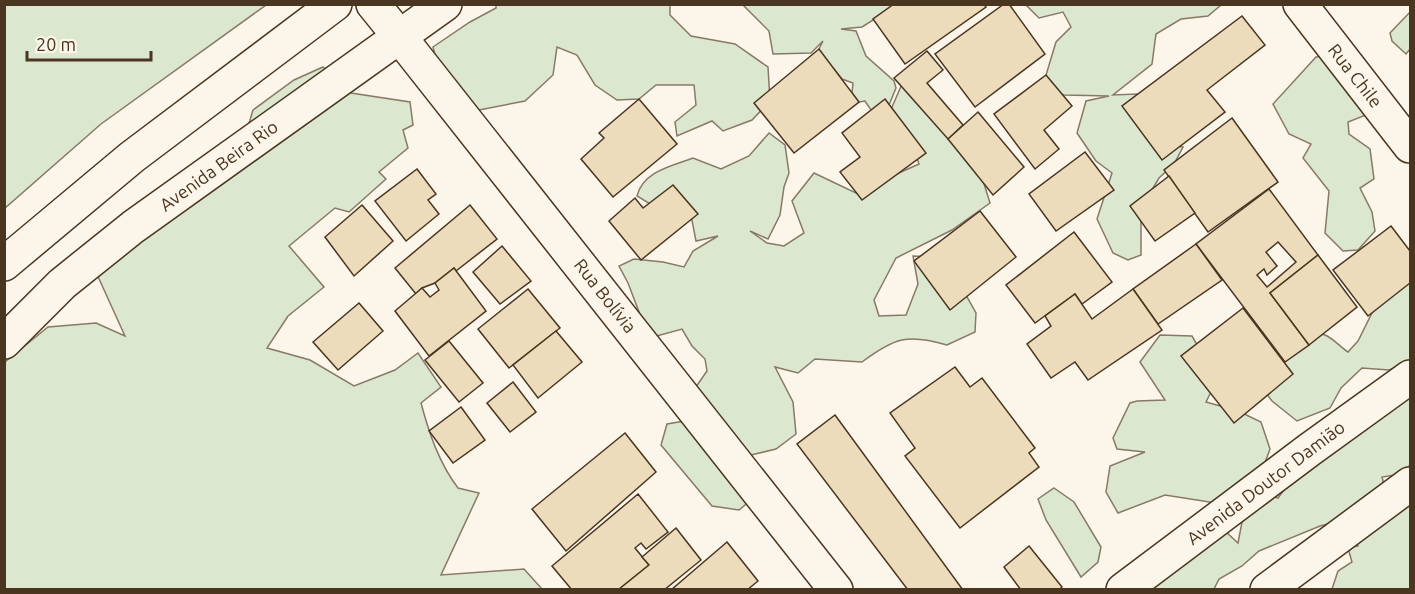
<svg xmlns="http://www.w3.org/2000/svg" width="1415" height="594" viewBox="0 0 1415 594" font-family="Ubuntu,sans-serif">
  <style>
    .green { fill: #dce7d0; stroke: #887966; stroke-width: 1.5 }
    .building { fill: #ecdcbc; stroke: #4a3520; stroke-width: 1.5; fill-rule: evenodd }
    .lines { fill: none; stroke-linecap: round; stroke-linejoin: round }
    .street-casing { stroke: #4a3520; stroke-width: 36 }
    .secondary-casing { stroke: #4a3520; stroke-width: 36 }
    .street { stroke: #fbf6e9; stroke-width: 33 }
    .secondary { stroke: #fbf6e9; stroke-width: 33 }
    .labels { text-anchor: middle; stroke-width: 4.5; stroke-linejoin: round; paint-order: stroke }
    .street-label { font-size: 18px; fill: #4a3520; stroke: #fbf6e9 }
  </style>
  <rect width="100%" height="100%" fill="#fbf6e9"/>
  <!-- green -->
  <g class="green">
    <path d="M5,4H266V5L101,124L5,208Z"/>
    <path d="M496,5H670V15L691,36L735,44L768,67L770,101L752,120L723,131L712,121L677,136L675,122L696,105L694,85H656L639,99L617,100L595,85L577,55L557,47L553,75L525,101L479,110L456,104L443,87L433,47L470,22L496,8Z"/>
    <path d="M743,5H897L862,27L841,29L856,31L866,56L894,81L896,88L889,105L877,115L873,113L865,101L859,102L852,93L853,83L842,79L834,69L822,59L819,49L823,41L811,53L773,54L769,31Z"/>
    <path d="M1026,5H1221L1208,16L1181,19L1156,34L1152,64L1113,95L1138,94L1155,108L1163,143L1183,147L1174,164L1159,178L1141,208V255L1128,260L1113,253L1097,219L1112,173L1096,161L1077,133L1086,101L1109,96L1064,95L1046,89V75L1056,42L1071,27L1063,12L1039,18Z"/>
    <path d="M1410,12V49L1406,54L1392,41L1390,33Z"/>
    <path d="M1328,56L1366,115L1348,122L1349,134L1370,149L1374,179L1360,188L1372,212L1375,231L1358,250L1343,251L1325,233L1329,191L1303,158L1311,144L1289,134L1273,104L1316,57Z"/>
    <path d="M323,67L351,93L410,102L413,125L403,130L408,148L379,172L386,179L349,212L335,208L289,246L324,287L288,316L267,348L310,360L354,386L395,370L418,353L441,387L421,403C429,433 439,463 458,488L479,493L441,575L524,569L542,589L5,590V362L48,327L96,323L125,336L95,270L245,137L253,110L294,80Z"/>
    <path d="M902,84L963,134L980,171L990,203L952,230L896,258L874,300L879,316L906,315L918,284L913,256L939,257L958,281L976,313L975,332L947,345C908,333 894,338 862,362L815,359L798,373L775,367L793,402L796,434L776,449L751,455L763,490L739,510L712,506L661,445L667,424L697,419L691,394L707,371L705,359L692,346L682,329L649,338L628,283L619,266L634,259L663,262L684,267L693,251L718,236L696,241L691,215L663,212L637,196C643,171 672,166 693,158L721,169L749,156L769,133L785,145L789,173L784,187L780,215L768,239L750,231L767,243L784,246L804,233L792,201L814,173L860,195L892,176L919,164L909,135L889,114Z"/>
    <path d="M1410,262V363L1389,370L1362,368L1341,388L1330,408L1297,421L1272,401L1254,377C1269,356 1295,322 1325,335C1333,338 1340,347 1348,352L1358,341L1372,313Z"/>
    <path d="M1160,335L1192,336L1213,372L1216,382L1206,402L1238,411L1261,422L1270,449L1260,476L1222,504L1165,495L1118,513L1106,492L1110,466L1145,452L1117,449L1113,438L1130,403L1137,401L1165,400L1140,362Z"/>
    <path d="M1410,389V465L1401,474L1382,477L1386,492L1410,486V589H1332L1338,571L1352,562L1348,548L1358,546L1357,523L1368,514L1320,526L1259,551L1242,566L1219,579L1214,589L1140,590L1169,572L1186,564L1203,547L1226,532L1238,543L1242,522L1266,494L1278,498L1289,483Z"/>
    <path d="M1054,488L1074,502L1101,547L1098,562L1081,577L1046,520L1038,499Z"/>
  </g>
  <!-- building -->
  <g class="building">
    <path d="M894,4H984L986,7L905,64L873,19Z"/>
    <path d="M1004,4H1009L1045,54L975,107L935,54Z"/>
    <path d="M1242,16L1265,45L1207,90L1225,112L1162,160L1122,106Z"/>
    <path d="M819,49L859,102L794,153L754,103Z"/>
    <path d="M927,51L943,70L927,83L963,125L948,139L894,78Z"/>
    <path d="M1046,75L1072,106L1044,130L1059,149L1035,169L994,114Z"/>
    <path d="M639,99L677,144L613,197L581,159L604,138L599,133Z"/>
    <path d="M885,99L926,153L862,200L840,172L860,157L842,133Z"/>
    <path d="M978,112L1024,167L993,195L948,139Z"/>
    <path d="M1232,118L1278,182L1208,232L1164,170Z"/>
    <path d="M1085,152L1114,190L1056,231L1029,194Z"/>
    <path d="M417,169L436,194L428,200L439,214L406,241L375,201Z"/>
    <path d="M1169,176L1195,213L1155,241L1130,206Z"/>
    <path d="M673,185L698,214L641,260L609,221L635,198L643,208Z"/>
    <path d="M1269,189L1318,255L1270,293L1309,345L1285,362L1196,244ZM1278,242L1296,262L1267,287L1257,275L1264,269L1267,275L1277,266L1266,252Z"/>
    <path d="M362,205L393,241L354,276L325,237Z"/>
    <path d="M470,205L497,239L456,271L454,268L435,283L422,288L416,294L395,268Z"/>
    <path d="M980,211L1016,257L950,310L914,261Z"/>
    <path d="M1391,226L1410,251V283L1368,316L1333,270Z"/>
    <path d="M1074,232L1112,282L1082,304L1075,294L1035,323L1006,285Z"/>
    <path d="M1196,244L1222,280L1158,324L1133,289Z"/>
    <path d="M502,246L531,281L500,304L473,272Z"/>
    <path d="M1318,255L1357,307L1309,345L1270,293Z"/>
    <path d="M454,268L486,311L429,356L395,311L422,288L430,297L439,290L435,283Z"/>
    <path d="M528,289L560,328L509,368L478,329Z"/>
    <path d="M1133,289L1162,330L1088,380L1075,362L1051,378L1027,344L1051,326L1045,316L1075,294L1092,319Z"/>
    <path d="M359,303L383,331L338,370L313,342Z"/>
    <path d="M1243,308L1293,374L1234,423L1181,356Z"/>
    <path d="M556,331L582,362L538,398L513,365Z"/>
    <path d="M449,341L483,383L459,402L425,360Z"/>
    <path d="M955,367L970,387L982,378L1035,448L1029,453L1039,467L960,528L905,456L915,448L890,413Z"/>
    <path d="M513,382L536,412L510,432L487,403Z"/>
    <path d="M461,407L485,440L453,463L429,431Z"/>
    <path d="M835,415L963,590H908L797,444Z"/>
    <path d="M625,433L656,472L566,551L532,509Z"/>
    <path d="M638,494L668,532L646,549L641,543L635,548L649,565L618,590H572L552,566Z"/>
    <path d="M676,528L701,560L664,590H618L649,565L642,557Z"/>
    <path d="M727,542L758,581L747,590H671Z"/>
    <path d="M1029,546L1062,587L1059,590H1021L1004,567Z"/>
  </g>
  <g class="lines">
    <!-- street casing -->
    <g class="street-casing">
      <g id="street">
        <path d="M373,4L399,36L836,590"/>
        <path d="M1300,4L1410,146"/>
        <path d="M1123,590L1309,450L1410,377"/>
        <path d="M1267,590L1410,484"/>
      </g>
    </g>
    <!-- secondary casing -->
    <g class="secondary-casing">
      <g id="secondary">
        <path d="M4,264L132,157L335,4"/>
        <path d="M4,342L62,284L133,227L445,4"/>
      </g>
    </g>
    <!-- street -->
    <use href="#street" class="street"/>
    <!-- secondary -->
    <use href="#secondary" class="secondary"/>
  </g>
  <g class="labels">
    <!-- street labels -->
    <g class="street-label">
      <text transform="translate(1355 76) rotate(52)" y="6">Rua Chile</text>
      <text transform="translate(219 166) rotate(-36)" y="6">Avenida Beira Rio</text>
      <text transform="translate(605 296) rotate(52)" y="6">Rua Bolívia</text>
      <text transform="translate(1266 483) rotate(-37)" y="6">Avenida Doutor Damião</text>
    </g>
  </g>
  <!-- border -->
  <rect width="1415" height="594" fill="none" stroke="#4a3520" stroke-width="12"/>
  <!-- scale -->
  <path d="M27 51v9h124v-9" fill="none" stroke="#4a3520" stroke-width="3"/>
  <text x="36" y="51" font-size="18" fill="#4a3520" stroke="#fbf6e9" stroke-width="4.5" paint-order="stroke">20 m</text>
</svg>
